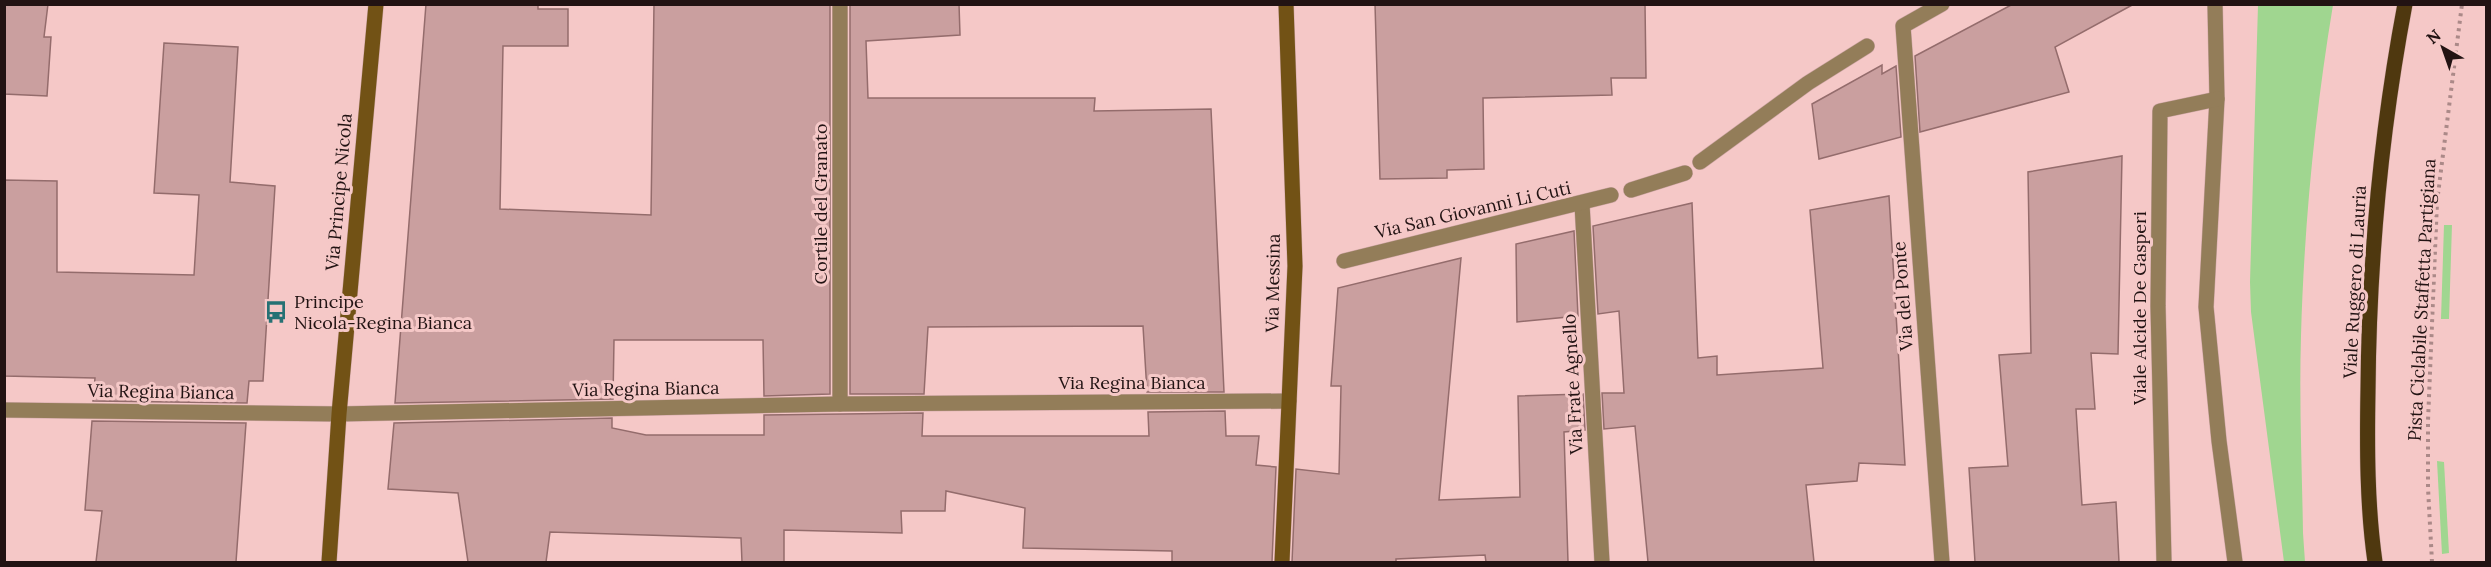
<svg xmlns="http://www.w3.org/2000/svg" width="2491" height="567" viewBox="0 0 2491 567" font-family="Lora,serif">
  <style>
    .green { fill: #a0d690 }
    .building { fill: #ca9f9f; stroke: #946c6c; stroke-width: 1.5 }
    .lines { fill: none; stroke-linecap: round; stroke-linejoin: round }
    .street-casing { stroke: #cfa7a7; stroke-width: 16 }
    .secondary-casing { stroke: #cfa7a7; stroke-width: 16 }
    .primary-casing { stroke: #cfa7a7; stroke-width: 16 }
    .path { stroke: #ab8988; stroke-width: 4; stroke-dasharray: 3 4.5; stroke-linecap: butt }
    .street { stroke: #937d59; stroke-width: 15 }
    .secondary { stroke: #725215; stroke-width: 15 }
    .primary { stroke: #4f380f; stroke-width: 15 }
    .labels { text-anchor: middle; stroke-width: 6; stroke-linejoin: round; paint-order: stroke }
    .street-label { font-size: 18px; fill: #221313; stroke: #f5c8c7 }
    .poi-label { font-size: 18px; fill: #221313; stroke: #f5c8c7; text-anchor: start }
  </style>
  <rect width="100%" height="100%" fill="#f5c8c7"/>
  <!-- green -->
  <g class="green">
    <path d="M2258,5H2333C2315,113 2304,226 2301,336C2299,402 2302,467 2303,533L2305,562H2284L2251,312L2250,282Z"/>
    <path d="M2444,225H2452L2449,319H2441Z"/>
    <path d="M2437,461L2444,462L2449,553L2442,554Z"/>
  </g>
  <!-- building -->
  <g class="building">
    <path d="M4,4H48L44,37H51L47,96L4,94Z"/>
    <path d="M426,4H538V9H568V46H503L500,209L651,215L654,4H830V394L764,396L763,340H614L613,399L395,403Z"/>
    <path d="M850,4H959L960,35L866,41L868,98H1095L1094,111L1211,109L1224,392H1147L1143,326L928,327L924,394H850Z"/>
    <path d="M1375,4H1645L1646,78H1611L1612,95L1483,98L1484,169L1447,170V178L1380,179Z"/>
    <path d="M2013,4H2134L2055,47L2069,92L1920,132L1915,56Z"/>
    <path d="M164,43L238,47L230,182L275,186L263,381H249L247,403L93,401L95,378L4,376V180L57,181V272L194,275L199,195L154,193Z"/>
    <path d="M1882,65V74L1896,66L1901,137L1819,159L1812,104Z"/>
    <path d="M2122,156L2118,354L2091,353L2095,409H2076L2082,505L2116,502L2119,562H1975L1969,468L2008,466L1999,355L2031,353L2028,172Z"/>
    <path d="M1889,196L1905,465L1859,463L1857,481L1806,485L1814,562H1648L1635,426L1604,429L1602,393H1624L1619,311L1598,314L1593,226L1692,203L1698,358L1717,356V375L1823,368L1810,210Z"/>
    <path d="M1574,231L1578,316L1517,322L1516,244Z"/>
    <path d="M1461,258L1439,500L1520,497L1518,396L1583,394L1585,430L1564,432L1568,562H1486L1485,555L1396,559V562H1292L1296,469L1339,474L1341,386H1331L1338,288Z"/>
    <path d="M1225,411L1226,436H1259L1256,465L1276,467L1272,562H1172V551L1023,548L1025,508L946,491L945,511H901L902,533L784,530V562H742L741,538L550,532L546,562H468L458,493L388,489L394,423L612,418V428L646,435H764V415L923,413L922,436H1149L1148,412Z"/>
    <path d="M92,421L246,423L236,562H96L102,511L85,510Z"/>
  </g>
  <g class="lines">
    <!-- street casing -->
    <g class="street-casing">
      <g id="street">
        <path d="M1942,4L1903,26L1942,562"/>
        <path d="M2215,4L2217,99L2206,307L2219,441L2235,562"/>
        <path d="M1700,162L1808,83L1867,46"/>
        <path d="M1631,190L1685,173"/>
        <path d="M1582,204L1602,562"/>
        <path d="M1344,261L1611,195"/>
        <path d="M840,404V4"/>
        <path d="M4,410L339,414L840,404L1289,401"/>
        <path d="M2164,562L2158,306L2160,111L2217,99"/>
      </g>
    </g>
    <!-- secondary casing -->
    <g class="secondary-casing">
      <g id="secondary">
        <path d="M329,562L339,414L376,4"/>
        <path d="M1282,562L1295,266L1286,4"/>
      </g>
    </g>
    <!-- primary casing -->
    <g class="primary-casing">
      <path id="primary" d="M2375,562C2367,506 2367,447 2368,390C2369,261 2381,131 2405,4"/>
    </g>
    <!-- path -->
    <path class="path" d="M2432,562L2428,488V421L2437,202L2462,4"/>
    <!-- street -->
    <use href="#street" class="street"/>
    <!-- secondary -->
    <use href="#secondary" class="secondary"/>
    <!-- primary -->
    <use href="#primary" class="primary"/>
  </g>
  <!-- icons -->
  <defs>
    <g id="bus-bare" transform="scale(1.8)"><path d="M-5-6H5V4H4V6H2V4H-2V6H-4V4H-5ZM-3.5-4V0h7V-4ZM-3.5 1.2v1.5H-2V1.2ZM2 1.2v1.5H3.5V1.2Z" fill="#267174" stroke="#f5c8c7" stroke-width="2.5" paint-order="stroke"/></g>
  </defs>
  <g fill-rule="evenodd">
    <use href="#bus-bare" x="276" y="312"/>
  </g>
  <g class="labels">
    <!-- street labels -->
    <g class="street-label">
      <text transform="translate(339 192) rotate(-85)" y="6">Via Principe Nicola</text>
      <text transform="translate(821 204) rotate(-90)" y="6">Cortile del Granato</text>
      <text transform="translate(1473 210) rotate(-13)" y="6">Via San Giovanni Li Cuti</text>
      <text transform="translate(2355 282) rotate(-87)" y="6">Viale Ruggero di Lauria</text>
      <text transform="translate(1273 283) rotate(-89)" y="6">Via Messina</text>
      <text transform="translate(1903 296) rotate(-94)" y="6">Via del Ponte</text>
      <text transform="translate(2422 300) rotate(-87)" y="6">Pista Ciclabile Staffetta Partigiana</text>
      <text transform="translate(2140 308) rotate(-90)" y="6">Viale Alcide De Gasperi</text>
      <text x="1132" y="389">Via Regina Bianca</text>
      <text transform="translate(1573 384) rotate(-93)" y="6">Via Frate Agnello</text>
      <text transform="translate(646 389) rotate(-1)" y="6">Via Regina Bianca</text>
      <text transform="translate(161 392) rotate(1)" y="6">Via Regina Bianca</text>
    </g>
    <!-- poi labels -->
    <g class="poi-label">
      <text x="294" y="308">Principe<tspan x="294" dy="21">Nicola-Regina Bianca</tspan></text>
    </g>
  </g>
  <!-- border -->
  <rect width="2491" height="567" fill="none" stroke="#221313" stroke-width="12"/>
  <!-- north arrow -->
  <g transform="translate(2443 48) rotate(320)" stroke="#f5c8c7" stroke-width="4.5" paint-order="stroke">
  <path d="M0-4.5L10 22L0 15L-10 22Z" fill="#221313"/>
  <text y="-9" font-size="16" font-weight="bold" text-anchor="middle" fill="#221313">N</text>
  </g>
</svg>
